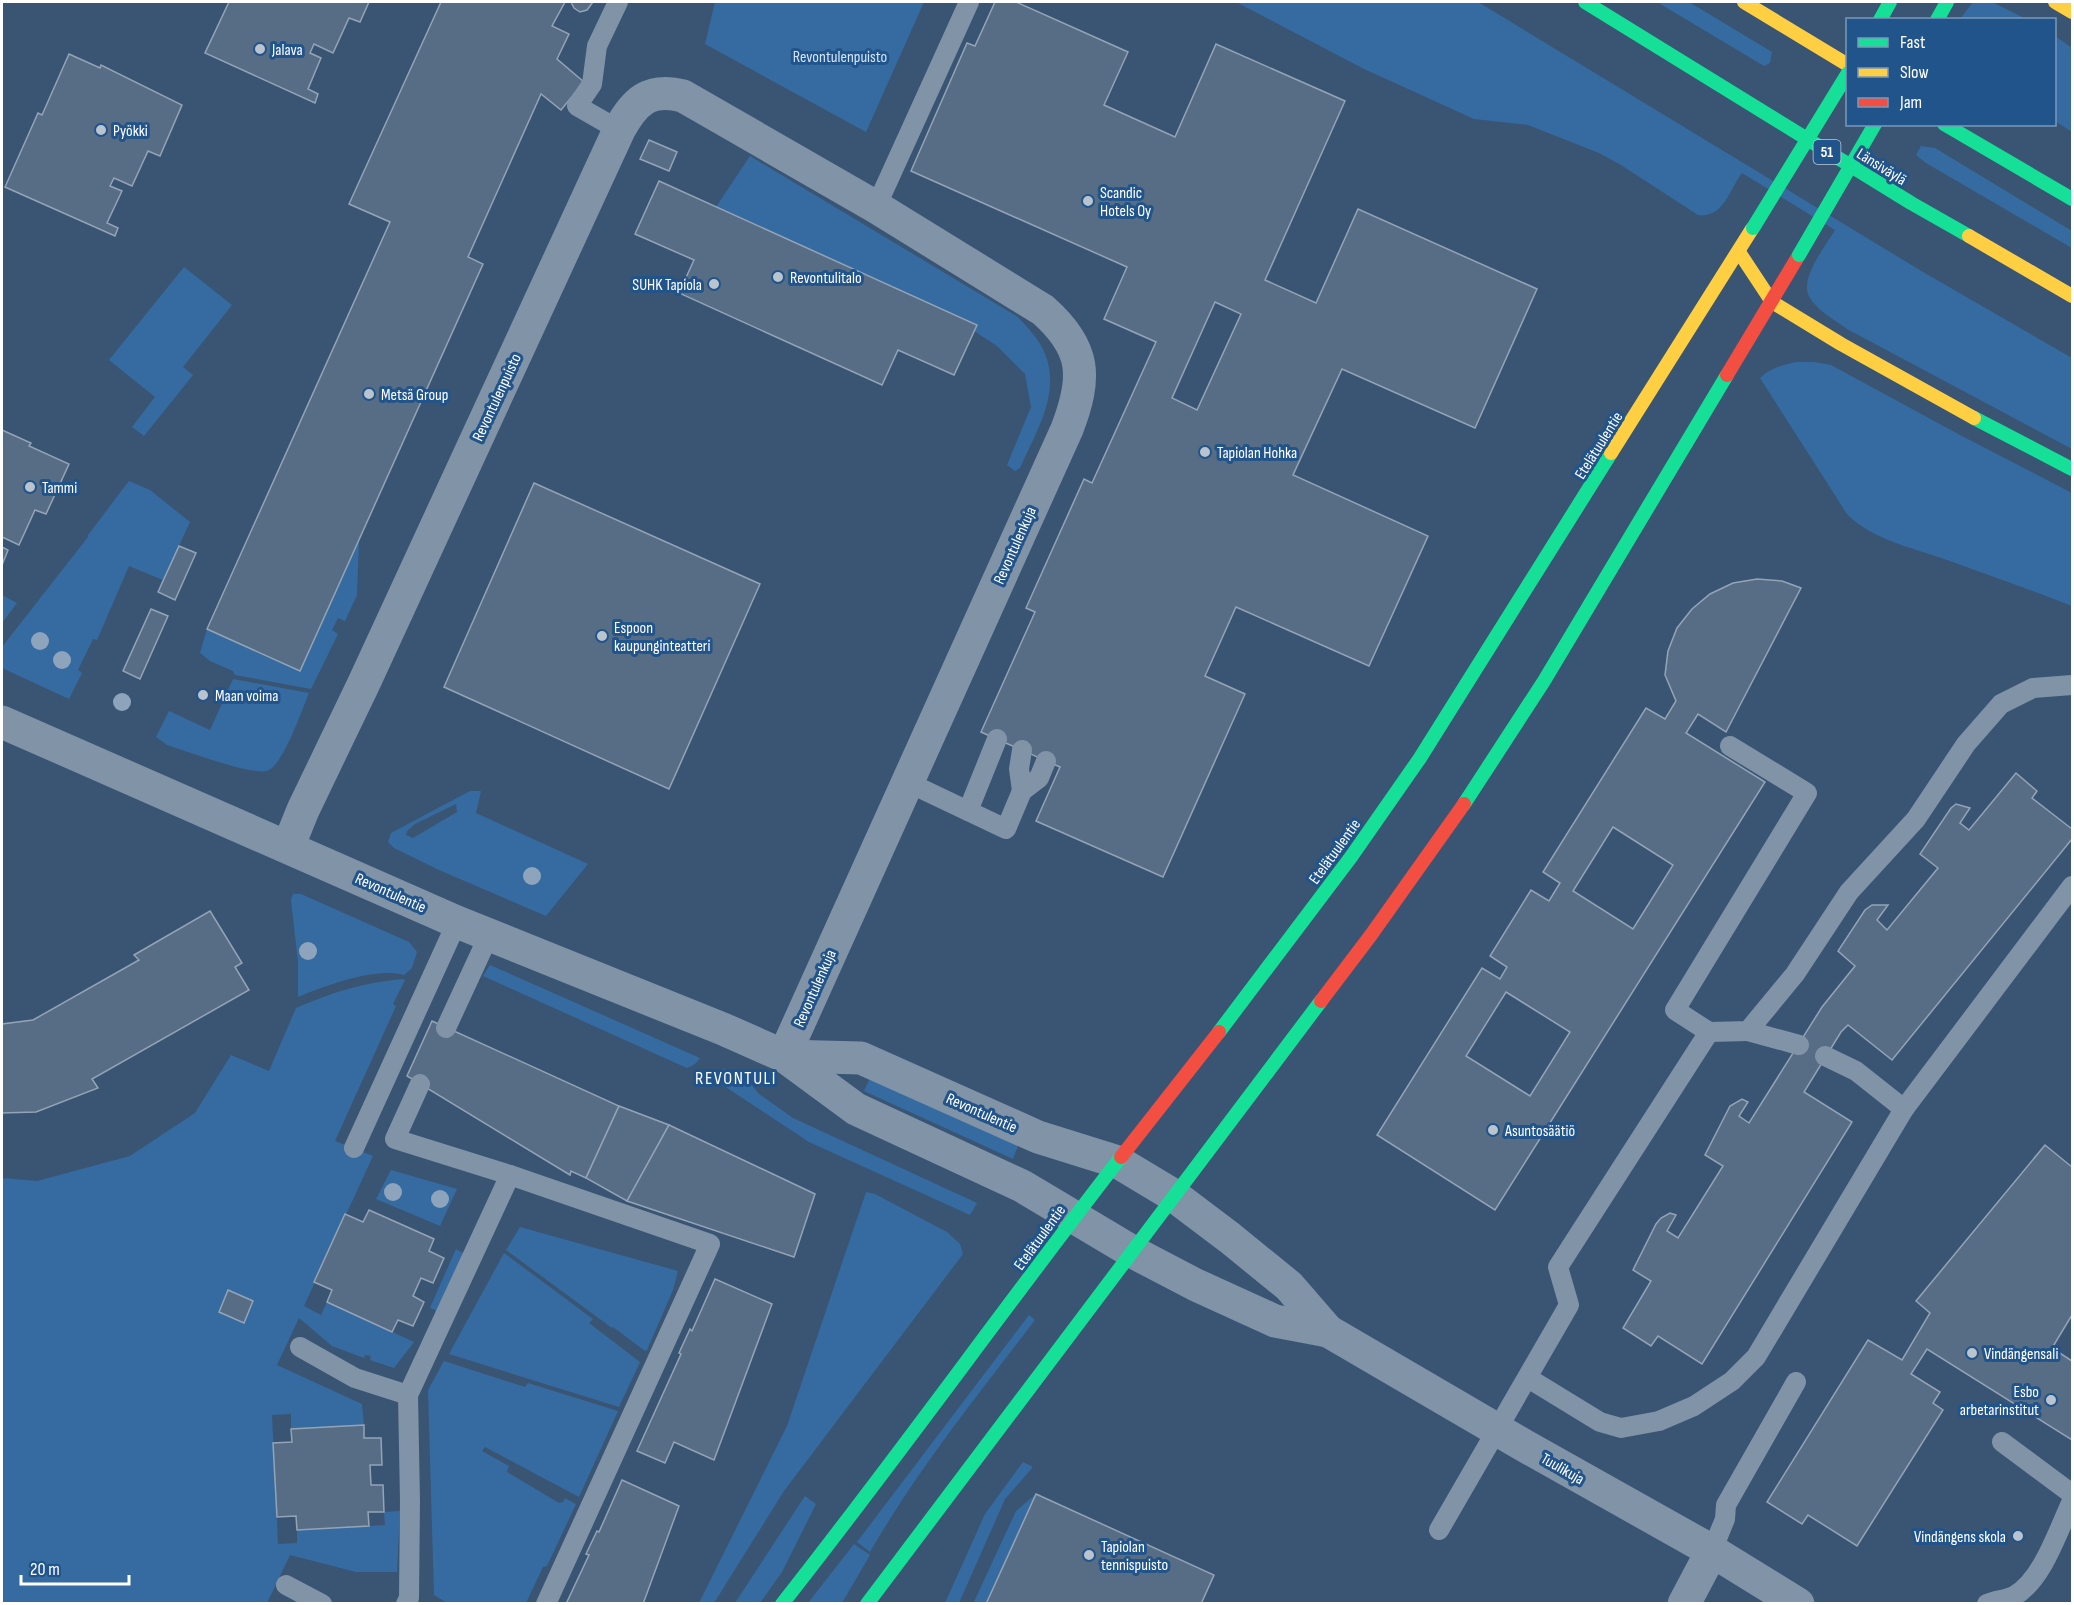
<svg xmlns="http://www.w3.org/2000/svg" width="2074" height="1605" viewBox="0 0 2074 1605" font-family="'Sofia Sans Condensed',sans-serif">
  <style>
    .green { fill: #366ba1; fill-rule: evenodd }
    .building { fill: #576d85; stroke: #94a4b6; stroke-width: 1.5; fill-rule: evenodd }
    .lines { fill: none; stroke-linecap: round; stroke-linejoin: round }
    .lane { stroke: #8093a7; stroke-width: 20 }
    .street { stroke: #8093a7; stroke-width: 33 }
    .fast { stroke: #16e098; stroke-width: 14 }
    .slow { stroke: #ffcf43; stroke-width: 14 }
    .jam { stroke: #f24e42; stroke-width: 14 }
    .fast-bridge { stroke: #16e098; stroke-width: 14 }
    .tree { fill: #8da4bc }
    .poi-dot { fill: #bac4ce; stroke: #21548b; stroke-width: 2 }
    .labels { text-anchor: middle; stroke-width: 6; stroke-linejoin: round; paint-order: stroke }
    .shield { fill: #21548b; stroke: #bcccdc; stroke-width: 1.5 }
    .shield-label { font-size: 15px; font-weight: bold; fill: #fff }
    .poi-label { font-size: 16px; fill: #fff; stroke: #21548b; text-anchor: start }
    .park-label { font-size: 16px; fill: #d2e5f8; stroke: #21548b }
    .street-label { font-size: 16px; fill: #fff; stroke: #21548b }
    .neighbourhood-label { font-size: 18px; letter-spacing: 1.5px; fill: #fff; stroke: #21548b }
  </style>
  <rect width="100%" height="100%" fill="#395573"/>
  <!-- green -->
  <g class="green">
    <path d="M715,2H924L866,132L705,44Z"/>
    <path d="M1236,2H1478L1923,272L2072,358V449L1847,329C1835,320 1818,311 1810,298C1798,280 1825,247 1835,230L1742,173C1729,190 1724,218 1698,215L1621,165L1599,153L1528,125L1474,119L1362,68Z"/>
    <path d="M1657,2H1689L1772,52L1770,63L1764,66Z"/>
    <path d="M1973,2H1992L2026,19H1960Z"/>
    <path d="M2055,36L2072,48V132L2055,121Z"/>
    <path d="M1921,146L1935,148L2072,231V248L1926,163L1916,155Z"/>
    <path d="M750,156L1018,317C1028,328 1040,340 1045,354C1061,393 1036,432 1020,468L1015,471L1007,465L1031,407L1025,374L997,346L974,331L716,207Z"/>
    <path d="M184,267L232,305L183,367L193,375L144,436L132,427L155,397L109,360Z"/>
    <path d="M1796,362H1814L1831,365L1960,435L2072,493V606C2031,590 1989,575 1947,560C1914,548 1872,540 1847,514L1760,378C1770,368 1783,365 1796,362Z"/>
    <path d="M129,481L150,490L190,522L163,580L129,566L97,640L93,639L78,670L82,673L69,699L2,668V647L88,537V535Z"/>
    <path d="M359,540L357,595L345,621L338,618L332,630L338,634L311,689L235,675L233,671L210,661L200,653L207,629L300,671Z"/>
    <path d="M2,595L17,603L2,623Z"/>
    <path d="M233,679L309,693C302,710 284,762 269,770C257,778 184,750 167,745L156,737L169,711L210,730Z"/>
    <path d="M470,791H481L476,813L588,864L546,916L439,870L394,848L388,842L391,833ZM456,804L457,812L413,838L406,835L407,831L415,824Z"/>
    <path d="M293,894H301L409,942L417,952L412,968L404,975C373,967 326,986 298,997V962L291,900Z"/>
    <path d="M490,965L700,1058L695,1064L687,1068L678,1064L483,976Z"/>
    <path d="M403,979L405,980L393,1004L396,1006L335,1141L373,1156L304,1306L321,1315L327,1302L414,1342L394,1368L370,1360L371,1356L365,1355L364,1358L332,1346L299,1318L277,1365L362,1404L364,1425L291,1429V1414L272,1415L278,1544L297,1543V1530L385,1525L384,1512L400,1511L397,1572H356L290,1555L267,1603H2V1178L37,1181L130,1156L195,1113L231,1055L269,1071L296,1008C334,992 361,983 403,979Z"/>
    <path d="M720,1069H726L750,1083L759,1094L793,1118L977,1203L970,1215L809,1142L718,1082Z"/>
    <path d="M870,1078L1018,1146L1013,1159L864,1091Z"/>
    <path d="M391,1170L457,1189L440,1226L376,1199Z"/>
    <path d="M866,1192L875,1194L947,1232L960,1244L963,1254L784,1491L714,1603H699L787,1426Z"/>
    <path d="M520,1227L678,1271L673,1290L647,1350L645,1351L613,1327L612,1328L506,1250Z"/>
    <path d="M456,1249L463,1253L437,1311L430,1308Z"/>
    <path d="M504,1253L593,1319L589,1323L640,1362L619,1407L449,1354Z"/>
    <path d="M1029,1315L1035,1320C977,1396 917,1470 870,1552L857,1542Z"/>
    <path d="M444,1361L525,1387L528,1383L618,1411L579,1497L485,1447L482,1451L509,1466L507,1472L559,1503L563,1502L565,1498L576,1504L547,1566L543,1567L526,1603H447L434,1595L428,1390Z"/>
    <path d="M1023,1462L1033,1467L1005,1499L959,1603H945L985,1514Z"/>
    <path d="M1036,1494L986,1603L973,1604L1016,1511Z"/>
    <path d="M805,1496L816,1504L782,1572L760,1603H735Z"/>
    <path d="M854,1544L870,1555L842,1603H808Z"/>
  </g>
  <!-- building -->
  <g class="building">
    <path d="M229,2H369L360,22L349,18L333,53L314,44L310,53L321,58L308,89L318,94L315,103L205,53Z"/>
    <path d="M441,2H565L552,26L569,34L557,59L584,82L561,110L541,94L468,257L483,264L300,671L207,629L390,222L349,204Z"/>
    <path d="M571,2H593L587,10L580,12L574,8Z"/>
    <path d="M995,2H1016L1128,52L1104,105L1175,137L1216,44L1345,101L1265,280L1316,303L1358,209L1537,289L1475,428L1342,369L1293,475L1428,536L1369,666L1236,607L1205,676L1245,694L1163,877L1036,821L1060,767L981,732L1035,612L1026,608L1084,479L1092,483L1156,342L1104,319L1127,267L911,171L967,43L975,46ZM1215,302L1241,314L1197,410L1172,398Z"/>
    <path d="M69,54L100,68L101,65L182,105L160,156L148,151L132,186L114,178L110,186L122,191L107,223L118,228L115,236L5,187L38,113L42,115Z"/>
    <path d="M649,140L677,152L669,171L640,159Z"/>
    <path d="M659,181L977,325L954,375L898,350L882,385L679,293L694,260L635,234Z"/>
    <path d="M2,430L31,443L29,446L69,464L46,514L35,510L19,545L2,537Z"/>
    <path d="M534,483L760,584L669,789L444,687Z"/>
    <path d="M179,546L196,553L175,600L158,592Z"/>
    <path d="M2,547L8,550L2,565Z"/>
    <path d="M1757,579L1782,581L1801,588L1726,732L1698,714L1686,733L1765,782L1495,1210L1377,1135L1482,968L1500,979L1507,967L1490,956L1531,890L1549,901L1560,883L1543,872L1646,708L1665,719L1676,701L1665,675L1668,651L1677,628L1692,609L1710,594L1733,583ZM1613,827L1673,865L1633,929L1573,891ZM1506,992L1570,1032L1530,1096L1466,1056Z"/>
    <path d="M151,609L168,616L140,679L123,671Z"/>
    <path d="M2016,773L2037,791L2032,798L2072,829V839L1892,1060L1848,1025L1841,1032L1804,1092L1852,1122L1702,1364L1658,1336L1651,1346L1623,1328L1651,1281L1633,1270L1656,1224L1661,1218L1670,1213L1676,1215L1667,1231L1678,1238L1723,1166L1705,1155L1730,1106L1742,1099L1748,1102L1739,1116L1749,1123L1822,1007L1855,966L1838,951L1865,910L1872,905H1888L1877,920L1887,930L1938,868L1920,854L1951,808L1956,804L1970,808L1960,823L1969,830Z"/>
    <path d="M210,911L242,963L235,967L249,990L92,1079L98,1088L36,1112L2,1113V1024L33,1020L139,960L134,955Z"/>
    <path d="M432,1021L619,1106L586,1178L571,1171L570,1175L407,1076Z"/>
    <path d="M619,1106L669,1125L627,1201L586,1178Z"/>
    <path d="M669,1125L815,1194L794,1257L627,1201Z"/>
    <path d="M2045,1145L2072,1167V1315L2052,1348L2072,1361V1440L1927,1349L1911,1374L1940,1392L1933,1403L1943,1410L1857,1546L1808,1515L1802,1524L1767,1502L1868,1340L1902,1360L1930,1313L1916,1301Z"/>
    <path d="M369,1210L434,1239L429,1251L444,1258L433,1283L421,1278L413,1296L424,1302L413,1326L398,1320L392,1332L327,1302L332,1290L314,1282L345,1214L363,1222Z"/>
    <path d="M715,1279L772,1304L714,1460L674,1442L665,1463L637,1451L681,1354L679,1353L690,1329L692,1331Z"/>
    <path d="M228,1290L253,1301L244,1323L219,1312Z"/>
    <path d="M364,1425V1438H381L382,1465H370L371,1485H383L384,1512H368L369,1526L297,1530L296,1516L277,1517L273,1443L292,1442L291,1429Z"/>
    <path d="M622,1480L679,1506L643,1604H566L589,1555L586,1554L597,1531L599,1532Z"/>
    <path d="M1036,1494L1214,1575L1201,1604H986Z"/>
  </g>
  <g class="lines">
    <!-- lane -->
    <g class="lane">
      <path d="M618,2L597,46L592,84L577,106L619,130"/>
      <path d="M876,207L969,2"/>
      <path d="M1730,746L1807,793L1675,1010L1709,1032L1748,1031L1795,974L1849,892L1916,819L1966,744L2001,704L2033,688L2072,685"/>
      <path d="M1022,750L1019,769L1022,791"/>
      <path d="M907,782L1006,829L1022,791L1039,778L1046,761"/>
      <path d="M968,811L997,739"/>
      <path d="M446,1028L489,935"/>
      <path d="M1748,1031L1799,1045"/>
      <path d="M1825,1056L1856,1071L1904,1109L2072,886"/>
      <path d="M420,1084L395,1139L510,1175L710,1244L546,1604"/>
      <path d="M354,1148L457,922"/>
      <path d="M300,1347L355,1378L408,1395"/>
      <path d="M1528,1378L1600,1422L1621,1428L1659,1421L1694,1406L1732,1381L1756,1357L1904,1109"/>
      <path d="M2002,1442L2072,1494"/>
      <path d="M1439,1530L1569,1305L1558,1267L1709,1032"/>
      <path d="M1712,1551L1725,1519L1726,1505L1796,1382"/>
      <path d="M286,1585L322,1604"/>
      <path d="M406,1604L409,1598L410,1501L408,1395L510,1175"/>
      <path d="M1987,1604C1996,1600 2006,1600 2014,1596C2043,1580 2058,1530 2072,1501"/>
    </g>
    <!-- street -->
    <g class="street">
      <path d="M2,722L457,922L723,1029L784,1056L856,1109L1022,1186L1131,1251L1196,1285L1275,1321L1328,1331"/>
      <path d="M288,847L303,810L364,683L619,130C634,102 649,87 683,96L876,207L1043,310C1086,348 1087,377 1067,429L784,1056"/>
      <path d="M784,1056L861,1058L1038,1137L1118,1162L1173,1195L1230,1238L1289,1286L1328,1331L1525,1446L1712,1551L1798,1604"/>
      <path d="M1684,1604L1712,1551"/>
    </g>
    <!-- fast -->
    <g class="fast">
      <path d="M1585,2L1911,203L1969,236"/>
      <path d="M1880,20L1890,2"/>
      <path d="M1937,20L1947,2"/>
      <path d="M1944,124L2072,199"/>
      <path d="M1974,418L2072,469"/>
      <path d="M1464,804L1544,681L1727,375"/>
      <path d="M1219,1032L1351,857L1420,758L1611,453"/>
      <path d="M782,1604C898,1457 1006,1305 1121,1157"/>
      <path d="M867,1604L1321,1001"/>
    </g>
    <!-- slow -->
    <g class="slow">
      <path d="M1744,2L1848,65"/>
      <path d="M2055,2L2072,12"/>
      <path d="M1969,236L2072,296"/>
      <path d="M1739,252L1772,302L1841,344L1974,418"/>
      <path d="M1611,453L1752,229"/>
    </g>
    <!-- jam -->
    <g class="jam">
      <path d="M1727,375L1799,255"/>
      <path d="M1321,1001L1371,935L1464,804"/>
      <path d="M1121,1157L1219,1032"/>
    </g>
    <!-- fast-bridge -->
    <g class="fast-bridge">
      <path d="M1753,228L1848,73"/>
      <path d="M1799,255L1875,124"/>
    </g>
  </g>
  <!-- trees -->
  <g class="tree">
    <circle cx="40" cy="641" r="9"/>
    <circle cx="62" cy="660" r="9"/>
    <circle cx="122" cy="702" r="9"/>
    <circle cx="532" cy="876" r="9"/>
    <circle cx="308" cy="951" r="9"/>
    <circle cx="393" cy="1192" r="9"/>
    <circle cx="440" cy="1199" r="9"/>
  </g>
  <!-- markers -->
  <g class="poi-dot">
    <circle cx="260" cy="49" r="6"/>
    <circle cx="101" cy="130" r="6"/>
    <circle cx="1088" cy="201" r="6"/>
    <circle cx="778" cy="277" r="6"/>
    <circle cx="714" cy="284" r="6"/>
    <circle cx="369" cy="394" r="6"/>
    <circle cx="1205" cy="452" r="6"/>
    <circle cx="30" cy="487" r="6"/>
    <circle cx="602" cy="636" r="6"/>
    <circle cx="203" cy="695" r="6"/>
    <circle cx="1493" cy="1130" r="6"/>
    <circle cx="1972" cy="1353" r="6"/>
    <circle cx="2051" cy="1400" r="6"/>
    <circle cx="2018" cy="1536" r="6"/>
    <circle cx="1089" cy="1555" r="6"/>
  </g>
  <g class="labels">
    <!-- shield labels -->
    <rect class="shield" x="1813.5" y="140" width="27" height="24" rx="4.5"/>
    <g class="shield-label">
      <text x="1827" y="157">51</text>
    </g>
    <!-- poi labels -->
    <g class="poi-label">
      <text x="272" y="55">Jalava</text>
      <text x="113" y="136">Pyökki</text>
      <text x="1100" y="198">Scandic<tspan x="1100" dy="18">Hotels Oy</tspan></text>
      <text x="790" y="283">Revontulitalo</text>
      <text x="702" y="290" text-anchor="end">SUHK Tapiola</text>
      <text x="381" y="400">Metsä Group</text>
      <text x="1217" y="458">Tapiolan Hohka</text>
      <text x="42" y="493">Tammi</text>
      <text x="614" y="633">Espoon<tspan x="614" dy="18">kaupunginteatteri</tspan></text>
      <text x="215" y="701">Maan voima</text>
      <text x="1505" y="1136">Asuntosäätiö</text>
      <text x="1984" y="1359">Vindängensali</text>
      <text x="2039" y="1397" text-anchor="end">Esbo<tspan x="2039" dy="18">arbetarinstitut</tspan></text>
      <text x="2006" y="1542" text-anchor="end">Vindängens skola</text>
      <text x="1101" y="1552">Tapiolan<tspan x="1101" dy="18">tennispuisto</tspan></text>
    </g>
    <!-- park labels -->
    <g class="park-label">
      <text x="840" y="62">Revontulenpuisto</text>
    </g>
    <!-- street labels -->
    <g class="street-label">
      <text transform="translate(1882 166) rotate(32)" y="6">Länsiväylä</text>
      <text transform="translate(496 397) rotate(-65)" y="6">Revontulenpuisto</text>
      <text transform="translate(1598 445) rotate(-58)" y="6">Etelätuulentie</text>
      <text transform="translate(1014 545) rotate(-66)" y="6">Revontulenkuja</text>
      <text transform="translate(1334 851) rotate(-54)" y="6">Etelätuulentie</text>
      <text transform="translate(391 892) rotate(24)" y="6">Revontulentie</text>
      <text transform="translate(814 988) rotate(-66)" y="6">Revontulenkuja</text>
      <text transform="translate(982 1112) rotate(24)" y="6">Revontulentie</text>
      <text transform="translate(1039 1237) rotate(-54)" y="6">Etelätuulentie</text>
      <text transform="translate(1563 1468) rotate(30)" y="6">Tuulikuja</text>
    </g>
    <!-- neighbourhood labels -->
    <g class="neighbourhood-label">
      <text x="736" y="1084">REVONTULI</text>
    </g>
  </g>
  <!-- border -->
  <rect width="2074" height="1605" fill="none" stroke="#ffffff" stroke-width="6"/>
  <!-- legend -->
  <rect x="1846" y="18" width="210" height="108" fill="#21548b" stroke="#7a98b9" stroke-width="1.5"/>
  <rect x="1858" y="38" width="30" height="9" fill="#16e098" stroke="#7a98b9" stroke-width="1.5"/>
  <text x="1900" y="48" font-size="18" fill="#ffffff">Fast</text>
  <rect x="1858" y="68" width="30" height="9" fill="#ffcf43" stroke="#7a98b9" stroke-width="1.5"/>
  <text x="1900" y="78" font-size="18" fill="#ffffff">Slow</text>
  <rect x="1858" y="98" width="30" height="9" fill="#f24e42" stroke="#7a98b9" stroke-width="1.5"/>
  <text x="1900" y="108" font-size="18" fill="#ffffff">Jam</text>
  <!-- scale -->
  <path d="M21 1575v9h108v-9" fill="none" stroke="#ffffff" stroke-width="3"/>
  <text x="30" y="1575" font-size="18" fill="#ffffff" stroke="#21548b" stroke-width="4.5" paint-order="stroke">20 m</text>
</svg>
